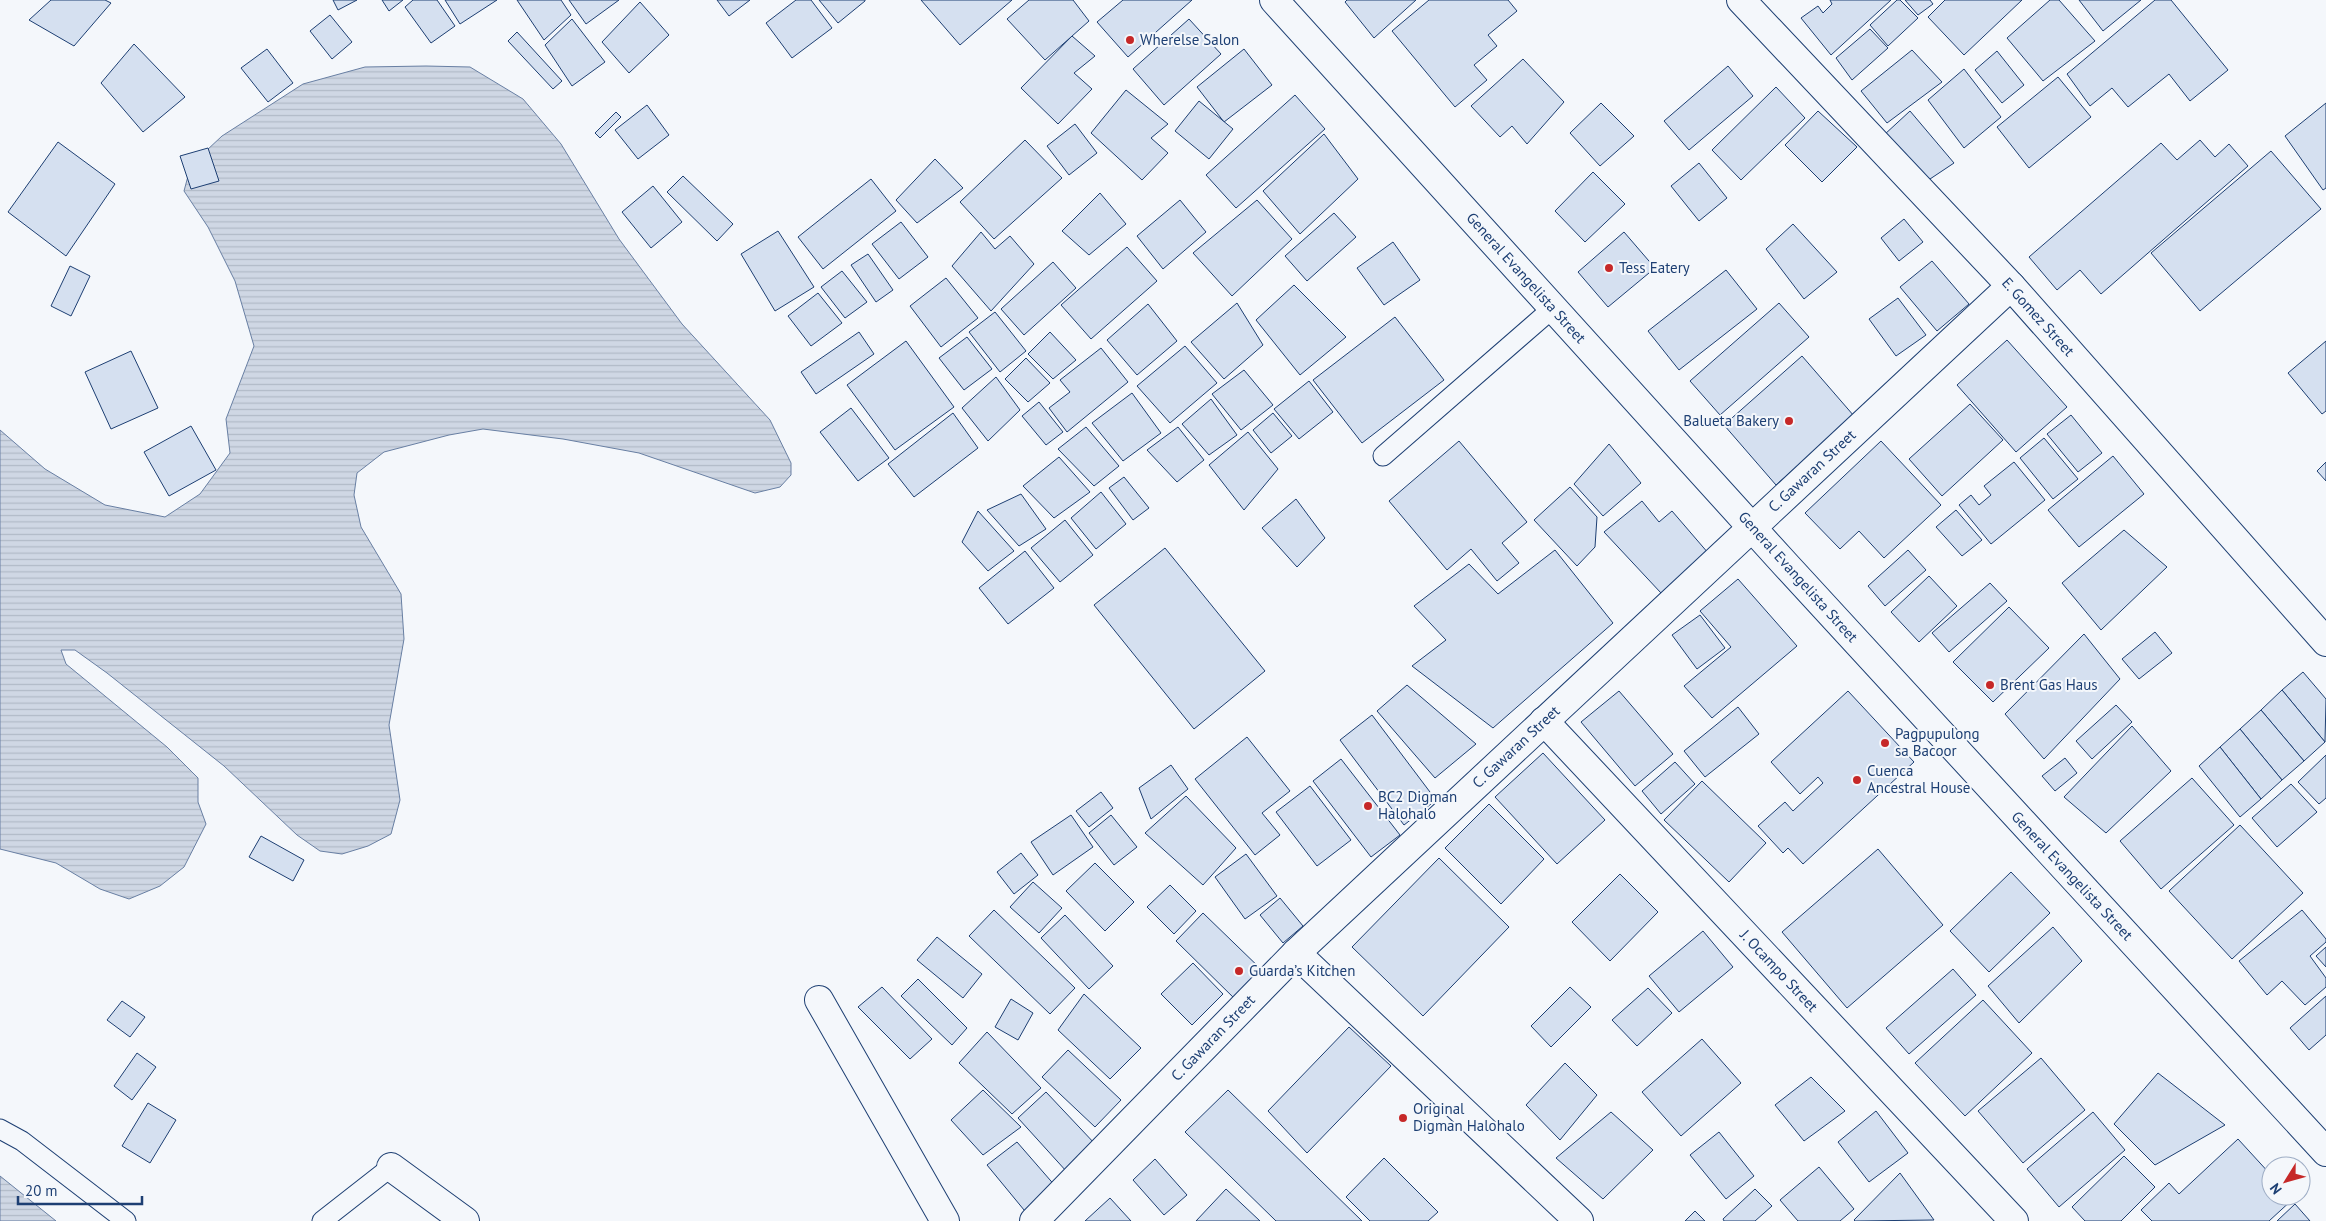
<svg xmlns="http://www.w3.org/2000/svg" width="2326" height="1221" viewBox="0 0 2326 1221" font-family="'PT Sans',sans-serif">
  <style>
    .water { fill: url(#water-rules); stroke: #687fa3 }
    .building { fill: #d5e0f0; stroke: #1d3f73 }
    .lines { fill: none; stroke-linecap: round; stroke-linejoin: round }
    .lane-casing { stroke: #1d3f73; stroke-width: 21 }
    .street-casing { stroke: #1d3f73; stroke-width: 30 }
    .secondary-casing { stroke: #1d3f73; stroke-width: 30 }
    .lane { stroke: #f4f7fb; stroke-width: 19 }
    .street { stroke: #f4f7fb; stroke-width: 28 }
    .secondary { stroke: #f4f7fb; stroke-width: 28 }
    .poi-dot { fill: #c62828; stroke: #f4f7fb; stroke-width: 2 }
    .labels { text-anchor: middle; stroke-width: 4; stroke-linejoin: round; paint-order: stroke }
    .poi-label { font-size: 15px; fill: #1d3f73; stroke: #f4f7fb; text-anchor: start }
    .street-label { font-size: 15px; fill: #1d3f73; stroke: #f4f7fb }
  </style>
  <defs>
    <pattern id="water-rules" width="6" height="5" patternUnits="userSpaceOnUse" patternTransform="scale(1.25)"><rect width="6" height="5" fill="#cfd7e4"/><path d="M0 2.5h6" fill="none" stroke="#b1bac7"/></pattern>
  </defs>
  <rect width="100%" height="100%" fill="#f4f7fb"/>
  <!-- water -->
  <g class="water">
    <path d="M426,66L470,67L523,99L561,144L619,239L682,324L770,420L791,463V475L780,487L755,493L639,453L563,439L483,429L449,435L384,452L357,473L354,495L361,527L401,594L404,639L389,725L400,800L391,834L368,846L342,854L320,851L297,835L224,766L107,673L75,650H61L66,664L167,747L198,778V802L206,824L184,867L160,886L129,899L100,889L56,863L0,849V430L45,469L105,505L165,517L200,494L230,453L226,419L254,346L235,281L208,227L184,191L191,165L222,136L303,84L365,67Z"/>
    <path d="M0,1176L56,1221H0Z"/>
  </g>
  <!-- building -->
  <g class="building">
    <path d="M51,0H105L111,3L74,46L29,20Z"/>
    <path d="M333,0H357L338,10Z"/>
    <path d="M382,0H403L389,11Z"/>
    <path d="M413,0H437L455,26L431,43L405,7Z"/>
    <path d="M445,0H497L460,24Z"/>
    <path d="M517,0H561L571,15L544,40Z"/>
    <path d="M569,0H619L586,24Z"/>
    <path d="M717,0H750L729,16Z"/>
    <path d="M796,0H811L832,28L792,58L766,23Z"/>
    <path d="M819,0H865V1L838,23Z"/>
    <path d="M921,0H1012L960,45Z"/>
    <path d="M1029,0H1073L1089,21L1045,60L1007,19Z"/>
    <path d="M1123,0H1192L1128,57L1097,22Z"/>
    <path d="M1347,0H1416L1374,38L1345,2Z"/>
    <path d="M1429,0H1508L1517,11L1488,35L1497,46L1474,65L1487,80L1455,107L1392,31Z"/>
    <path d="M1830,0H1891L1831,55L1801,18L1818,6L1823,13L1832,4Z"/>
    <path d="M1897,0H1900L1918,18L1888,46L1870,25Z"/>
    <path d="M1905,0H1930L1933,4L1918,15Z"/>
    <path d="M1945,0H2022L1964,55L1928,17Z"/>
    <path d="M2050,0H2059L2095,41L2043,81L2007,38Z"/>
    <path d="M2079,0H2141L2103,31Z"/>
    <path d="M2155,0H2171L2228,70L2190,101L2169,74L2128,107L2112,88L2090,106L2067,74Z"/>
    <path d="M640,2L669,35L629,73L602,42Z"/>
    <path d="M330,15L352,42L332,59L310,31Z"/>
    <path d="M572,19L605,62L572,86L545,45Z"/>
    <path d="M1189,19L1221,54L1164,105L1133,69Z"/>
    <path d="M1870,29L1888,48L1852,80L1836,58Z"/>
    <path d="M517,32L562,81L553,89L508,41Z"/>
    <path d="M1072,36L1095,56L1074,73L1092,89L1058,124L1021,88Z"/>
    <path d="M134,44L185,97L143,132L101,83Z"/>
    <path d="M267,49L293,83L268,102L241,68Z"/>
    <path d="M1244,49L1272,85L1224,122L1197,87Z"/>
    <path d="M1912,50L1942,82L1887,123L1861,91Z"/>
    <path d="M1997,51L2024,85L2002,103L1975,70Z"/>
    <path d="M1523,59L1564,102L1527,144L1512,126L1500,137L1471,106Z"/>
    <path d="M1728,66L1753,96L1689,150L1664,121Z"/>
    <path d="M1964,69L2001,117L1964,148L1928,100Z"/>
    <path d="M2058,77L2091,117L2029,168L1997,127Z"/>
    <path d="M1776,87L1805,118L1741,180L1712,150Z"/>
    <path d="M1126,90L1168,124L1151,138L1168,153L1142,180L1091,133Z"/>
    <path d="M1295,95L1325,129L1236,208L1206,175Z"/>
    <path d="M1199,101L1233,129L1209,159L1175,131Z"/>
    <path d="M1601,103L1634,136L1600,166L1570,133Z"/>
    <path d="M2326,103V188L2323,190L2285,136Z"/>
    <path d="M647,105L669,135L638,159L615,130Z"/>
    <path d="M1818,111L1857,147L1822,182L1785,145Z"/>
    <path d="M1910,111L1954,163L1924,183L1884,135Z"/>
    <path d="M616,112L621,117L600,138L595,133Z"/>
    <path d="M1075,124L1097,153L1069,175L1047,146Z"/>
    <path d="M1324,134L1358,179L1300,234L1263,191Z"/>
    <path d="M1025,140L1062,178L994,239L960,202Z"/>
    <path d="M2200,140L2215,157L2229,144L2248,166L2101,294L2080,270L2057,290L2029,257L2161,143L2177,160Z"/>
    <path d="M58,142L115,184L66,256L8,212Z"/>
    <path d="M208,148L219,181L191,189L180,156Z"/>
    <path d="M2271,151L2321,209L2200,311L2151,253Z"/>
    <path d="M935,159L963,188L917,223L896,200Z"/>
    <path d="M1699,163L1727,198L1699,221L1671,186Z"/>
    <path d="M1593,172L1625,204L1585,242L1555,211Z"/>
    <path d="M683,176L733,224L717,241L667,192Z"/>
    <path d="M871,179L896,211L823,269L798,237Z"/>
    <path d="M653,186L682,222L651,248L622,212Z"/>
    <path d="M1100,193L1126,224L1089,255L1062,231Z"/>
    <path d="M1180,200L1206,232L1163,269L1137,236Z"/>
    <path d="M1257,200L1292,239L1232,296L1193,253Z"/>
    <path d="M1334,213L1356,237L1307,281L1285,256Z"/>
    <path d="M1904,219L1923,242L1899,261L1881,238Z"/>
    <path d="M901,222L928,257L899,279L872,244Z"/>
    <path d="M1793,224L1837,272L1804,299L1766,249Z"/>
    <path d="M778,231L814,287L775,311L741,254Z"/>
    <path d="M981,232L995,249L1010,236L1034,264L991,311L952,266Z"/>
    <path d="M1624,232L1655,268L1608,307L1578,272Z"/>
    <path d="M1393,242L1420,280L1384,305L1357,268Z"/>
    <path d="M1127,247L1157,281L1091,339L1061,305Z"/>
    <path d="M868,254L893,290L876,302L851,265Z"/>
    <path d="M1932,261L1969,304L1937,331L1900,287Z"/>
    <path d="M1053,262L1076,288L1024,335L1001,309Z"/>
    <path d="M70,266L90,276L71,316L51,306Z"/>
    <path d="M1726,270L1757,309L1679,370L1648,331Z"/>
    <path d="M842,271L867,302L845,318L821,287Z"/>
    <path d="M946,278L978,318L941,347L910,306Z"/>
    <path d="M1294,285L1346,337L1300,375L1256,320Z"/>
    <path d="M818,293L842,323L811,346L788,316Z"/>
    <path d="M1898,298L1926,335L1896,356L1869,319Z"/>
    <path d="M1237,303L1263,345L1224,379L1191,342Z"/>
    <path d="M1779,303L1809,337L1720,415L1690,381Z"/>
    <path d="M1148,304L1177,341L1137,375L1107,340Z"/>
    <path d="M995,312L1026,351L1000,372L969,332Z"/>
    <path d="M1395,317L1444,380L1362,443L1313,380Z"/>
    <path d="M859,332L874,354L816,394L801,372Z"/>
    <path d="M1050,332L1076,360L1053,379L1028,354Z"/>
    <path d="M967,337L992,369L964,390L939,358Z"/>
    <path d="M2007,340L2067,407L2016,452L1957,385Z"/>
    <path d="M906,341L954,407L895,450L847,385Z"/>
    <path d="M2326,341V411L2322,414L2288,373Z"/>
    <path d="M1185,346L1217,383L1170,423L1137,386Z"/>
    <path d="M1101,348L1128,382L1067,432L1049,408L1070,392L1060,380Z"/>
    <path d="M131,351L158,408L111,429L85,372Z"/>
    <path d="M1802,356L1854,416L1776,485L1724,425Z"/>
    <path d="M1026,358L1050,383L1028,402L1005,379Z"/>
    <path d="M1244,370L1273,405L1241,430L1212,394Z"/>
    <path d="M996,377L1020,410L988,441L962,408Z"/>
    <path d="M1309,381L1333,412L1299,439L1274,409Z"/>
    <path d="M1132,393L1161,433L1123,461L1092,423Z"/>
    <path d="M1211,399L1237,435L1209,455L1182,424Z"/>
    <path d="M1039,402L1063,432L1046,445L1022,416Z"/>
    <path d="M1970,404L2003,440L1942,496L1909,459Z"/>
    <path d="M851,408L889,458L858,481L820,432Z"/>
    <path d="M953,413L978,448L914,497L888,464Z"/>
    <path d="M1273,413L1292,436L1271,453L1253,430Z"/>
    <path d="M2071,415L2102,453L2078,472L2047,434Z"/>
    <path d="M191,426L216,470L169,496L144,452Z"/>
    <path d="M1086,427L1119,466L1094,486L1058,449Z"/>
    <path d="M1178,427L1204,460L1177,482L1147,450Z"/>
    <path d="M1248,432L1278,469L1244,510L1209,465Z"/>
    <path d="M2044,438L2078,479L2053,499L2020,458Z"/>
    <path d="M1459,441L1527,522L1502,543L1519,563L1497,581L1471,549L1447,570L1389,501Z"/>
    <path d="M1881,441L1941,505L1884,558L1859,531L1840,549L1805,513Z"/>
    <path d="M1609,444L1641,483L1603,516L1574,484Z"/>
    <path d="M2113,456L2144,494L2079,547L2048,510Z"/>
    <path d="M1059,457L1090,492L1054,518L1023,486Z"/>
    <path d="M2014,462L2045,500L1991,544L1959,505L1971,495L1979,505L1991,495L1984,486Z"/>
    <path d="M2326,462V481L2317,471Z"/>
    <path d="M1124,477L1149,508L1133,520L1109,488Z"/>
    <path d="M1570,487L1597,517L1595,547L1577,566L1534,520Z"/>
    <path d="M1101,492L1126,524L1096,549L1071,518Z"/>
    <path d="M1021,494L1046,529L1019,546L987,510Z"/>
    <path d="M1296,499L1325,538L1297,567L1262,528Z"/>
    <path d="M1642,501L1659,522L1672,511L1709,554L1661,593L1604,532Z"/>
    <path d="M1956,510L1982,540L1962,556L1936,527Z"/>
    <path d="M978,511L1014,551L988,571L962,542Z"/>
    <path d="M1065,520L1093,555L1060,582L1031,548Z"/>
    <path d="M2124,530L2167,567L2101,630L2062,583Z"/>
    <path d="M1165,548L1265,671L1194,729L1094,605Z"/>
    <path d="M1555,550L1613,623L1493,728L1412,666L1446,640L1414,606L1469,564L1498,594Z"/>
    <path d="M1908,550L1926,570L1885,606L1868,586Z"/>
    <path d="M1025,551L1054,588L1008,624L979,588Z"/>
    <path d="M1929,576L1957,606L1919,642L1891,612Z"/>
    <path d="M1738,579L1797,646L1712,718L1684,686L1731,647L1700,611Z"/>
    <path d="M1990,583L2007,601L1949,652L1932,633Z"/>
    <path d="M2009,607L2049,648L1993,702L1953,662Z"/>
    <path d="M1700,615L1725,648L1697,669L1672,635Z"/>
    <path d="M2155,632L2172,653L2139,679L2122,659Z"/>
    <path d="M2084,634L2120,679L2044,759L2005,714Z"/>
    <path d="M2303,672L2326,699L2325,742L2282,690Z"/>
    <path d="M1407,685L1476,744L1435,778L1377,711Z"/>
    <path d="M2282,690L2325,742L2304,761L2261,710Z"/>
    <path d="M1619,691L1673,754L1635,786L1581,722Z"/>
    <path d="M1848,691L1914,762L1803,864L1788,848L1783,853L1758,826L1785,802L1793,811L1823,783L1818,777L1800,794L1771,762Z"/>
    <path d="M2116,705L2132,722L2092,759L2076,741Z"/>
    <path d="M1738,707L1759,734L1705,777L1684,751Z"/>
    <path d="M2261,710L2304,761L2282,780L2240,729Z"/>
    <path d="M1372,715L1436,800L1404,825L1340,740Z"/>
    <path d="M2132,726L2171,771L2106,833L2064,797Z"/>
    <path d="M2240,729L2282,780L2261,799L2220,747Z"/>
    <path d="M1247,737L1290,791L1262,813L1280,835L1255,855L1195,779Z"/>
    <path d="M2220,747L2261,799L2240,817L2199,766Z"/>
    <path d="M1543,753L1605,820L1557,864L1495,797Z"/>
    <path d="M2326,755V798L2319,804L2298,782Z"/>
    <path d="M2065,758L2077,773L2055,791L2042,776Z"/>
    <path d="M1341,759L1400,835L1371,857L1313,781Z"/>
    <path d="M1675,762L1695,784L1661,814L1642,791Z"/>
    <path d="M1171,765L1188,789L1151,819L1139,788Z"/>
    <path d="M2192,778L2234,825L2161,889L2120,841Z"/>
    <path d="M1702,781L1766,843L1729,882L1664,820Z"/>
    <path d="M2291,784L2317,812L2277,847L2252,818Z"/>
    <path d="M1310,786L1351,840L1317,866L1276,812Z"/>
    <path d="M1101,792L1113,808L1089,827L1076,811Z"/>
    <path d="M1186,796L1236,848L1203,885L1145,833Z"/>
    <path d="M1489,804L1544,859L1501,904L1445,848Z"/>
    <path d="M1071,815L1093,847L1053,875L1031,842Z"/>
    <path d="M1111,815L1137,847L1114,865L1089,833Z"/>
    <path d="M2240,825L2303,893L2232,959L2169,891Z"/>
    <path d="M261,836L304,860L293,881L249,857Z"/>
    <path d="M1878,849L1943,925L1847,1008L1782,932Z"/>
    <path d="M1021,853L1038,875L1014,894L997,872Z"/>
    <path d="M1246,854L1277,896L1245,919L1215,877Z"/>
    <path d="M1439,858L1509,927L1423,1016L1352,947Z"/>
    <path d="M1095,863L1134,902L1105,931L1066,891Z"/>
    <path d="M2011,872L2050,913L1989,972L1950,931Z"/>
    <path d="M1620,874L1658,912L1610,961L1572,922Z"/>
    <path d="M1033,882L1062,908L1039,933L1010,907Z"/>
    <path d="M1170,885L1196,911L1174,934L1147,907Z"/>
    <path d="M1280,898L1303,926L1283,943L1260,915Z"/>
    <path d="M994,910L1075,988L1050,1014L969,936Z"/>
    <path d="M2302,910L2326,939V942L2310,956L2326,978V987L2305,1005L2282,981L2267,995L2239,961Z"/>
    <path d="M1203,913L1266,974L1238,1002L1176,941Z"/>
    <path d="M1065,915L1113,966L1089,989L1041,938Z"/>
    <path d="M2053,927L2082,961L2019,1023L1988,986Z"/>
    <path d="M1703,931L1733,967L1679,1012L1649,976Z"/>
    <path d="M937,937L982,974L963,998L917,960Z"/>
    <path d="M2326,947V967L2316,956Z"/>
    <path d="M1193,963L1223,994L1192,1025L1161,994Z"/>
    <path d="M1953,969L1976,995L1909,1054L1886,1028Z"/>
    <path d="M918,979L967,1028L952,1045L901,996Z"/>
    <path d="M882,987L932,1039L910,1059L858,1007Z"/>
    <path d="M1570,987L1591,1007L1551,1047L1531,1026Z"/>
    <path d="M1648,988L1672,1013L1637,1046L1612,1020Z"/>
    <path d="M1084,994L1141,1048L1110,1079L1058,1030Z"/>
    <path d="M2326,996V1035L2309,1050L2290,1028Z"/>
    <path d="M1011,999L1033,1013L1018,1040L995,1027Z"/>
    <path d="M1983,1000L2032,1053L1965,1116L1915,1063Z"/>
    <path d="M122,1001L145,1017L130,1037L107,1020Z"/>
    <path d="M1349,1027L1391,1066L1307,1153L1268,1111Z"/>
    <path d="M987,1032L1041,1088L1012,1114L959,1063Z"/>
    <path d="M1702,1039L1741,1083L1681,1136L1642,1092Z"/>
    <path d="M1068,1050L1121,1100L1095,1127L1042,1077Z"/>
    <path d="M137,1053L156,1067L132,1100L114,1086Z"/>
    <path d="M2041,1058L2085,1110L2023,1163L1978,1111Z"/>
    <path d="M1565,1063L1597,1095L1560,1140L1526,1105Z"/>
    <path d="M2158,1073L2225,1125L2155,1165L2114,1124Z"/>
    <path d="M1811,1077L1845,1111L1804,1141L1775,1105Z"/>
    <path d="M983,1090L1021,1127L983,1155L951,1120Z"/>
    <path d="M1228,1090L1362,1221H1276L1185,1132Z"/>
    <path d="M1046,1092L1096,1145L1067,1172L1018,1118Z"/>
    <path d="M148,1103L176,1120L150,1163L122,1146Z"/>
    <path d="M1876,1111L1908,1153L1869,1182L1838,1142Z"/>
    <path d="M1611,1112L1653,1150L1603,1199L1556,1158Z"/>
    <path d="M2093,1112L2125,1150L2059,1207L2027,1169Z"/>
    <path d="M1719,1132L1754,1176L1726,1199L1690,1155Z"/>
    <path d="M2238,1139L2271,1175V1196H2290L2293,1199L2269,1221H2152L2141,1210L2169,1183L2179,1194Z"/>
    <path d="M1017,1142L1057,1188L1029,1216L987,1165Z"/>
    <path d="M2124,1156L2155,1187L2121,1221H2085L2072,1207Z"/>
    <path d="M1384,1158L1438,1212L1428,1221H1370L1346,1197Z"/>
    <path d="M1155,1159L1187,1195L1164,1215L1133,1180Z"/>
    <path d="M1819,1167L1854,1209L1840,1221H1798L1780,1200Z"/>
    <path d="M1900,1173L1934,1220L1855,1221L1854,1220Z"/>
    <path d="M1226,1189L1260,1221H1196Z"/>
    <path d="M1755,1189L1772,1206L1755,1221H1724L1723,1219Z"/>
    <path d="M1110,1198L1131,1221H1085Z"/>
    <path d="M2295,1204L2310,1221H2277Z"/>
    <path d="M1695,1211L1705,1221H1685Z"/>
  </g>
  <g class="lines">
    <!-- lane casing -->
    <g class="lane-casing">
      <g id="lane">
        <path d="M1383,456L1553,308"/>
        <path d="M0,1129L22,1141L126,1221"/>
        <path d="M322,1221L391,1167"/>
      </g>
    </g>
    <!-- street casing -->
    <g class="street-casing">
      <g id="street">
        <path d="M1741,0L2011,286L2326,642"/>
        <path d="M1544,721L2014,1221"/>
        <path d="M1296,953L1579,1221"/>
        <path d="M819,1000L945,1221"/>
        <path d="M391,1167L465,1221"/>
        <path d="M1034,1221L1296,953L2011,286"/>
      </g>
    </g>
    <!-- secondary casing -->
    <g class="secondary-casing">
      <path id="secondary" d="M1274,0L1785,564L2326,1152"/>
    </g>
    <!-- lane -->
    <use href="#lane" class="lane"/>
    <!-- street -->
    <use href="#street" class="street"/>
    <!-- secondary -->
    <use href="#secondary" class="secondary"/>
  </g>
  <!-- markers -->
  <g class="poi-dot">
    <circle cx="1130" cy="40" r="5"/>
    <circle cx="1609" cy="268" r="5"/>
    <circle cx="1789" cy="421" r="5"/>
    <circle cx="1990" cy="685" r="5"/>
    <circle cx="1885" cy="743" r="5"/>
    <circle cx="1857" cy="780" r="5"/>
    <circle cx="1368" cy="806" r="5"/>
    <circle cx="1239" cy="971" r="5"/>
    <circle cx="1403" cy="1118" r="5"/>
  </g>
  <g class="labels">
    <!-- poi labels -->
    <g class="poi-label">
      <text x="1140" y="45">Wherelse Salon</text>
      <text x="1619" y="273">Tess Eatery</text>
      <text x="1779" y="426" text-anchor="end">Balueta Bakery</text>
      <text x="2000" y="690">Brent Gas Haus</text>
      <text x="1895" y="739">Pagpupulong<tspan x="1895" dy="17">sa Bacoor</tspan></text>
      <text x="1867" y="776">Cuenca<tspan x="1867" dy="17">Ancestral House</tspan></text>
      <text x="1378" y="802">BC2 Digman<tspan x="1378" dy="17">Halohalo</tspan></text>
      <text x="1249" y="976">Guarda’s Kitchen</text>
      <text x="1413" y="1114">Original<tspan x="1413" dy="17">Digman Halohalo</tspan></text>
    </g>
    <!-- street labels -->
    <g class="street-label">
      <text transform="translate(1526 278) rotate(48)" y="5">General Evangelista Street</text>
      <text transform="translate(2038 317) rotate(48)" y="5">E. Gomez Street</text>
      <text transform="translate(1812 471) rotate(-43)" y="5">C. Gawaran Street</text>
      <text transform="translate(1798 577) rotate(48)" y="5">General Evangelista Street</text>
      <text transform="translate(1516 747) rotate(-43)" y="5">C. Gawaran Street</text>
      <text transform="translate(2072 876) rotate(47)" y="5">General Evangelista Street</text>
      <text transform="translate(1779 971) rotate(47)" y="5">J. Ocampo Street</text>
      <text transform="translate(1213 1038) rotate(-46)" y="5">C. Gawaran Street</text>
    </g>
  </g>
  <!-- north arrow -->
  <g transform="translate(2286 1181) rotate(233)"><circle r="24" fill="#f4f7fb" stroke="#9eadc5"/>
  <path d="M0-4L9 19L0 12L-9 19Z" fill="#c62828"/>
  <text y="-8" font-size="14" font-weight="bold" text-anchor="middle" fill="#1d3f73">N</text>
  </g>
  <!-- scale -->
  <path d="M18 1196v8h124v-8" fill="none" stroke="#1d3f73" stroke-width="2.5"/>
  <text x="25" y="1196" font-size="15" fill="#1d3f73" stroke="#f4f7fb" stroke-width="4" paint-order="stroke">20 m</text>
</svg>
